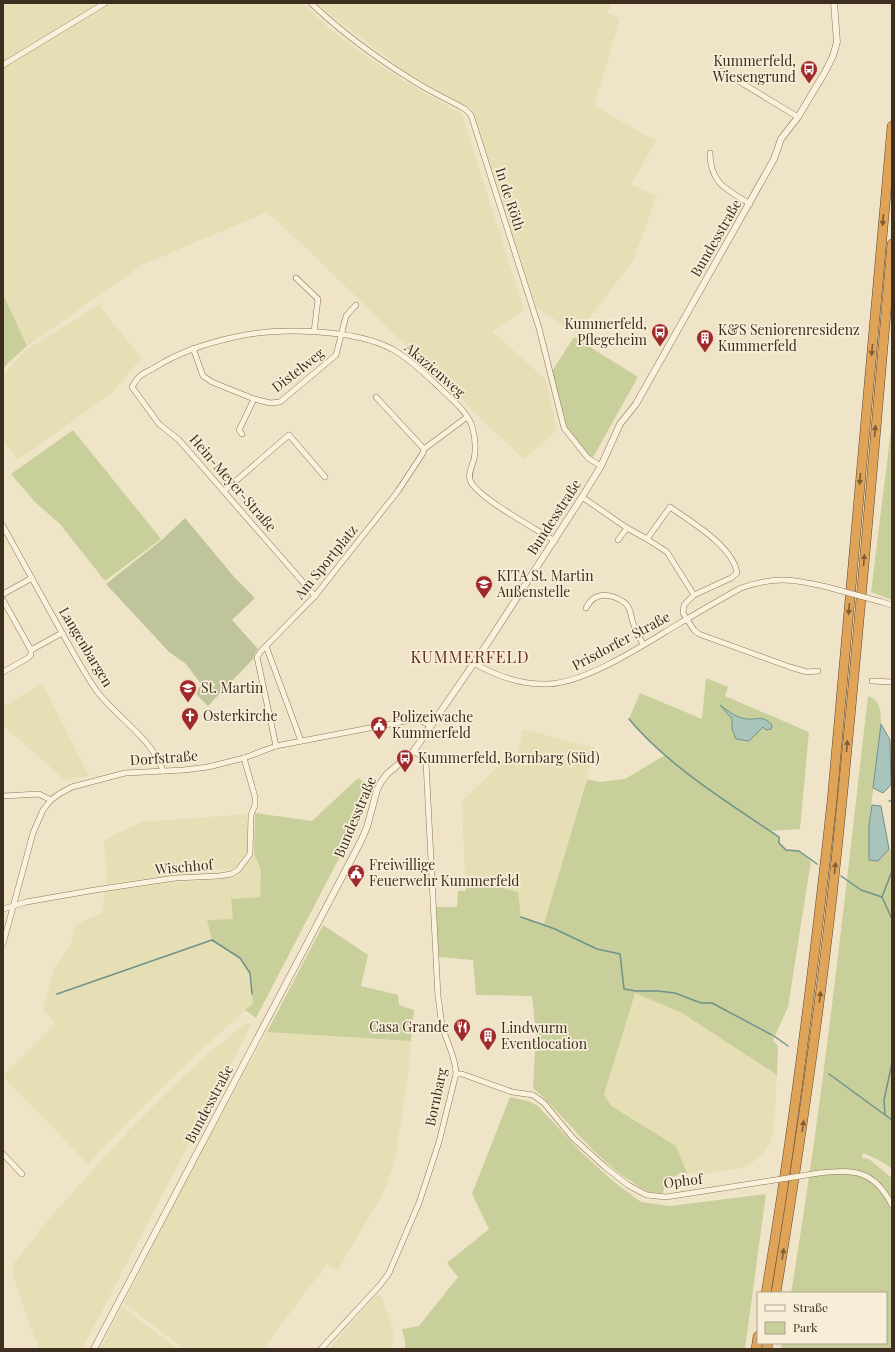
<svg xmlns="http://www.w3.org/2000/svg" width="895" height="1352" viewBox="0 0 895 1352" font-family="'Playfair Display',serif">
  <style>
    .farmland { fill: #e6deb5 }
    .green { fill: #c9cf9b }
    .cemetery { fill: #bfc49a }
    .water { fill: #a9c4bc; stroke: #6f938a }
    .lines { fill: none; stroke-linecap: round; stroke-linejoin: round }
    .stream { stroke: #6f938a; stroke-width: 1.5 }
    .minor-casing { stroke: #8d765c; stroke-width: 6 }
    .tertiary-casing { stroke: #8d765c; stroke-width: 7 }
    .motorway-casing { stroke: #5b4430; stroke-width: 10 }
    .minor { stroke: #faf1dc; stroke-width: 5 }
    .tertiary { stroke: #faf1dc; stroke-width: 6 }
    .motorway { stroke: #e0a458; stroke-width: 9 }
    .minor-bridge-casing { stroke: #8d765c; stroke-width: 6; stroke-linecap: butt }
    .minor-bridge { stroke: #faf1dc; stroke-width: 5 }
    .oneway { fill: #7e5d36 }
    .labels { text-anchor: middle; stroke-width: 3.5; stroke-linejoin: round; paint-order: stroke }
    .poi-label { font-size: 14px; fill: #3d2e20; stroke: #f7eed8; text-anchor: start }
    .street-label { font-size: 14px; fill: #3d2e20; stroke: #f7eed8 }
    .quarter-label { font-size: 16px; letter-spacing: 1px; fill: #6b2e1e; stroke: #f7eed8 }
  </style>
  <rect width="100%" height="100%" fill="#f0e4c8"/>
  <!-- farmland -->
  <g class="farmland">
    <path d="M3,3H99L3,61Z"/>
    <path d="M111,3H303L332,31L363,54L414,87L462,114L524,310L492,331L546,380L557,429L524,460L309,251L267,212L142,265L27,346L3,294V68Z"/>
    <path d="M317,3H611L607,13L620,19L594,106L656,141L631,185L657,195L633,261L577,334L536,307L473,110L410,75L327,12Z"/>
    <path d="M99,305L141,358L113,392L18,460L3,441V376L24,351Z"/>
    <path d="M42,683L89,776L65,780L3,725V707Z"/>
    <path d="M523,729L595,748L544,925L521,917L518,892L465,878L462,801L503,761L516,764Z"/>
    <path d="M247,814V853L235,868L106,884V868L104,840L142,822Z"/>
    <path d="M254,854L261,870L260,897L231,899L233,919L207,920L212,940L240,958L250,973L253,1004L200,1051L168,1081L88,1164L3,1076L55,1024L43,1010L53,970L71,943L75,925L102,913L105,892L172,882L214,880L236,876Z"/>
    <path d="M635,993L682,1013L777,1075L774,1126L771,1141L764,1153L756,1160L745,1167L701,1175L687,1173L676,1146L611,1106L604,1094L631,1007Z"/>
    <path d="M252,1023L82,1349H40L32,1331L12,1272L14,1263L55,1212L130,1129L187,1073L207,1055L244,1024Z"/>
    <path d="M267,1032L411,1041L408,1075L396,1155L386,1188L338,1270L327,1264L263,1349H184L124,1303L189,1174Z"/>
    <path d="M376,1295H381L394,1331L392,1349H329Z"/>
    <path d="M122,1307L178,1349H100Z"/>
  </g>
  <!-- green -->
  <g class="green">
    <path d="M3,294L27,346L8,363L3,369Z"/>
    <path d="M574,337L638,377L593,457L590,456L567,427L552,371Z"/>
    <path d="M892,422V600L871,592Z"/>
    <path d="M73,430L161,539L105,581L60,524L36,503L11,474Z"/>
    <path d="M706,678L728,687L725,696L809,732L800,829L770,831L779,837V843L786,850L799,851L811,861L788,1007L773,1040L778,1046L777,1075L682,1013L635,993L631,1007L604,1094L611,1106L676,1146L687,1173L682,1172L665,1182L663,1193C658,1193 652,1193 647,1191C640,1188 633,1182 626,1178C589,1152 566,1117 533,1088L536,1034L532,996L476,995L473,960L439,957L435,907H457L458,891H466L465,878L518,892L521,917L544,924L587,779L600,782L625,779L665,755L643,735L629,719L640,693L702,719Z"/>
    <path d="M868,696C881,700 881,713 881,724L869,824V859L878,861L889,849H892V1169C883,1162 874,1157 863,1153L862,1158L869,1159L892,1178V1349H781L782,1343H886V1293H791C824,1095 845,895 868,696Z"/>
    <path d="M358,778L370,786L363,812L256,1018L245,1010L253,1004L250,973L240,958L212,940L207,920L233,919L231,899L260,897L261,870L254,854L255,813L312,821Z"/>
    <path d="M323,925L368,955L361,986L398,995L399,1005L414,1010L411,1041L267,1032Z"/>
    <path d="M510,1097L528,1101L538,1106L581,1152L613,1181L641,1202L670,1206L766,1194L745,1349H405V1342L402,1329L419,1326L458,1277L447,1263L489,1229L472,1194Z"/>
  </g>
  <!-- cemetery -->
  <path class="cemetery" d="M185,518L235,578L255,598L232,620L258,649L255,653L253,659L208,706L196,694L201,684L186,664L169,652L106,584L163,539Z"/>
  <!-- water -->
  <g class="water">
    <path d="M720,705C727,710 734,716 742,718C755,722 761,713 772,725L771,729L766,730L763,727L749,741L736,739L732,729V719Z"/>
    <path d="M881,724L890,740L891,785L883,793L873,788Z"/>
    <path d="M872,805L881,806L889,849L878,861L869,860V824Z"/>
  </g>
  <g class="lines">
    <!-- stream -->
    <g class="stream">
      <path d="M629,719C668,766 729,803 779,837V843L786,850L799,851L817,864"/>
      <path d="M889,801H892"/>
      <path d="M892,871L882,897L892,919"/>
      <path d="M841,876L861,890L882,897"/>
      <path d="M521,917L555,929L597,949L620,954L624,989L636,991H658L675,993L701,1003H712L772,1035"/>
      <path d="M57,994L212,940L240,958L250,973L252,994"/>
      <path d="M892,1020V1021"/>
      <path d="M774,1036L788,1046"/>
      <path d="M829,1074L892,1120"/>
      <path d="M885,1114L884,1100L892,1063"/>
    </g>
    <!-- minor casing -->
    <g class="minor-casing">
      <g id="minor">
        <path d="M311,3C340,31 374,56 409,78C427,90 447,99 465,109L471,115L539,328L564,428L588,458L601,466"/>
        <path d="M3,65L105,3"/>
        <path d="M722,71L798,117"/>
        <path d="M710,153C710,183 727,190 750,204"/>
        <path d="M296,278L318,299L314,332"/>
        <path d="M193,348L203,376L212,382L254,399L270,403L280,402L336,355L346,316L356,305"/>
        <path d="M376,397L424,449"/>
        <path d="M242,434L239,430L254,399"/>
        <path d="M224,491L289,435L325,477"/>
        <path d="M582,497L627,528L647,539L667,552L694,595L684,605L683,613L694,630L699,634L790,667L807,672L818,671"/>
        <path d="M3,526C21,558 38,590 56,622C69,645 81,668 96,690C116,717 152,738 163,771"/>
        <path d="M647,539L670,507C691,522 733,546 737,573L731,578L694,595"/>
        <path d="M618,540L627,528"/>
        <path d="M3,594L32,578"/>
        <path d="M315,596L179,440L159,424L132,387C134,384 136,380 139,377C143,373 149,371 154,368C179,352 207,343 235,337C278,327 354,329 392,349C410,359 425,374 439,387C451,399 466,410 472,426C475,436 476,449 474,459C472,467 467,475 471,482C480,499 536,529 555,541"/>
        <path d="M3,600L31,650V655L28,658L3,672"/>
        <path d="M882,602L892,605"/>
        <path d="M586,608C592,596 602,593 614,597C619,599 624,601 627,605C631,610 631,617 633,623C636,630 640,638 643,645"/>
        <path d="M266,646L261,651L257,657L276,746"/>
        <path d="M31,650L62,633"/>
        <path d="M474,663C496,676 522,685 549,684C587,682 642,646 675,626C697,613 719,600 741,588C776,576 792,579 827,587"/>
        <path d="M872,681L892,682"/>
        <path d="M301,741L266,646L315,596L398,491L423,453L424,449L467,417"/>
        <path d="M3,796L39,794L51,800"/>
        <path d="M3,909L26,902L95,890L175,878L219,876L231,874L238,870L250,854L251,815L255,805V797L244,758"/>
        <path d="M3,944L33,833L43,810L51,800L59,794L72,787L125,773L184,770L208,767L244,758L276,746L416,719L422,721L430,726"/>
        <path d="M456,1074H462L512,1092L533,1095L544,1103L573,1138L605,1167L628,1185L639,1191L647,1195L666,1197L769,1181"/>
        <path d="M3,1154L22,1174"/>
        <path d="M819,1173C854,1169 874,1170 892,1205"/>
        <path d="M321,1349L380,1285L389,1273L419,1203L439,1142L456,1074C456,1057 447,1044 443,1028C440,1018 440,1007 438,997L426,762L420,755L413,752"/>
      </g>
    </g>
    <!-- tertiary casing -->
    <g class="tertiary-casing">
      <path id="tertiary" d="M94,1349L361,841L367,827L377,790L381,782L387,774L413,752L489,641L582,497L601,466L620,424L636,404L774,159L781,139L798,117L825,72L833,56L837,42L834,3"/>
    </g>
    <!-- motorway casing -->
    <g class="motorway-casing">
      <g id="motorway">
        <path d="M766,1293C794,1130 814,966 832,801L892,126"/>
        <path d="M776,1293C798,1158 818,1024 833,888C856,674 873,459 892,244"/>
        <path d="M756,1349L758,1336"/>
        <path d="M767,1349L768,1343"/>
      </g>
    </g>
    <!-- minor -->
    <use href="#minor" class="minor"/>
    <!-- tertiary -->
    <use href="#tertiary" class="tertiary"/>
    <!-- motorway -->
    <use href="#motorway" class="motorway"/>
    <!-- minor-bridge casing -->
    <g class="minor-bridge-casing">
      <g id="minor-bridge">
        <path d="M827,587L882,602"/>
        <path d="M769,1181L819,1173"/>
      </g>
    </g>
    <!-- minor-bridge -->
    <use href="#minor-bridge" class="minor-bridge"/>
  </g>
  <!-- one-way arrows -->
  <defs><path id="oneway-solid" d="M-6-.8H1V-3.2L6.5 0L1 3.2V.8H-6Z"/></defs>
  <g class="oneway">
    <use href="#oneway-solid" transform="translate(883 220) rotate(95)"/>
    <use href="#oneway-solid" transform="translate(872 350) rotate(95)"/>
    <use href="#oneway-solid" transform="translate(875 431) rotate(-85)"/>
    <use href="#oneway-solid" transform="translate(860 479) rotate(95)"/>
    <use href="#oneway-solid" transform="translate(864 560) rotate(-85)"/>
    <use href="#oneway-solid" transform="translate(849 609) rotate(95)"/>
    <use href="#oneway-solid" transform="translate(847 746) rotate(-85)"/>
    <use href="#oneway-solid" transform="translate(835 868) rotate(-84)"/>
    <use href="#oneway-solid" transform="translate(820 997) rotate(-83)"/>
    <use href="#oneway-solid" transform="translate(803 1126) rotate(-82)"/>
    <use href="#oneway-solid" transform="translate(783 1254) rotate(-81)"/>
  </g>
  <!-- icons -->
  <defs>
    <g id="bus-pin" transform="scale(0.9)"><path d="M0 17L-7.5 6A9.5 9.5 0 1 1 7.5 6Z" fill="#9e2a2b" stroke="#f7eed8"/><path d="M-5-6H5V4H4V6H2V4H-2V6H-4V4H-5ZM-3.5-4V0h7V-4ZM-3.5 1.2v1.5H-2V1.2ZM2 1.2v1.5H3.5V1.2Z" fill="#fff"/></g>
    <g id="building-pin" transform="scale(0.9)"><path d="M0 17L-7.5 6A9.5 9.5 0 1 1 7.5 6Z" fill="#9e2a2b" stroke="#f7eed8"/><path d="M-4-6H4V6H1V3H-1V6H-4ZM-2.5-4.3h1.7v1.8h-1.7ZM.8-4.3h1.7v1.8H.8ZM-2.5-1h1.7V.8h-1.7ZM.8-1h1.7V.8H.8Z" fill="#fff"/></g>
    <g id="school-pin" transform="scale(0.9)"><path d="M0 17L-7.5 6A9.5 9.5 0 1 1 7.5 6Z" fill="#9e2a2b" stroke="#f7eed8"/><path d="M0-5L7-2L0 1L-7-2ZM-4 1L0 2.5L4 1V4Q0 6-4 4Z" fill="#fff"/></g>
    <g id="church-pin" transform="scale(0.9)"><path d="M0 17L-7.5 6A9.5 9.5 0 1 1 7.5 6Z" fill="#9e2a2b" stroke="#f7eed8"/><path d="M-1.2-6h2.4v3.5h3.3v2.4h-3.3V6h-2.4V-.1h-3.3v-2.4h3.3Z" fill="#fff"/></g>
    <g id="civic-pin" transform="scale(0.9)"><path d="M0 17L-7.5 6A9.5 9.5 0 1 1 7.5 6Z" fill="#9e2a2b" stroke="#f7eed8"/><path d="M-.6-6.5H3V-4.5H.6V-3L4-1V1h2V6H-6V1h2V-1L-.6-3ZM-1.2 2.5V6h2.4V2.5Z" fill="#fff"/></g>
    <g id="restaurant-pin" transform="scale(0.9)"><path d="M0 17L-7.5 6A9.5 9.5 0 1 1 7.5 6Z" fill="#9e2a2b" stroke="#f7eed8"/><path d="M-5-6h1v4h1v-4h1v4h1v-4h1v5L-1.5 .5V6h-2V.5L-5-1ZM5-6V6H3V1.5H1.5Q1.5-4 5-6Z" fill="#fff"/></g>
  </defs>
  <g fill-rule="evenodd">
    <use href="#bus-pin" x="809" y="69"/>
    <use href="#bus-pin" x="660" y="332"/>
    <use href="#building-pin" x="705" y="338"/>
    <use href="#school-pin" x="484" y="584"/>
    <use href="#school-pin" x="188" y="688"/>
    <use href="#church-pin" x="190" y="716"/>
    <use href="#civic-pin" x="379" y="725"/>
    <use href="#bus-pin" x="405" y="758"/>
    <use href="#civic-pin" x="356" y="873"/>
    <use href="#restaurant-pin" x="462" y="1027"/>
    <use href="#building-pin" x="488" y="1036"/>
  </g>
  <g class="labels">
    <!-- poi labels -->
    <g class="poi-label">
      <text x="796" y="66" text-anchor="end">Kummerfeld,<tspan x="796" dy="16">Wiesengrund</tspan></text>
      <text x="647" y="329" text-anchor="end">Kummerfeld,<tspan x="647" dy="16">Pflegeheim</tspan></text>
      <text x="718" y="335">K&amp;S Seniorenresidenz<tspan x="718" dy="16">Kummerfeld</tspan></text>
      <text x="497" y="581">KITA St. Martin<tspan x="497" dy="16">Außenstelle</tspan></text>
      <text x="201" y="693">St. Martin</text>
      <text x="203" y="721">Osterkirche</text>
      <text x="392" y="722">Polizeiwache<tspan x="392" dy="16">Kummerfeld</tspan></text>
      <text x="418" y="763">Kummerfeld, Bornbarg (Süd)</text>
      <text x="369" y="870">Freiwillige<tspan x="369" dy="16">Feuerwehr Kummerfeld</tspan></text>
      <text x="449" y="1032" text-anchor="end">Casa Grande</text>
      <text x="501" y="1033">Lindwurm<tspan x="501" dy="16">Eventlocation</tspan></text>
    </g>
    <!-- street labels -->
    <g class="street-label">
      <text transform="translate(510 199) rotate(72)" y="5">In de Röth</text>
      <text transform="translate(716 238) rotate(-60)" y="5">Bundesstraße</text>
      <text transform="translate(298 370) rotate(-38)" y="5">Distelweg</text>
      <text transform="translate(435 370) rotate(41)" y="5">Akazienweg</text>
      <text transform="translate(233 483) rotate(49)" y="5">Hein-Meyer-Straße</text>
      <text transform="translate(554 517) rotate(-57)" y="5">Bundesstraße</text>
      <text transform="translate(326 562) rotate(-51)" y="5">Am Sportplatz</text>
      <text transform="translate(621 641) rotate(-28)" y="5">Prisdorfer Straße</text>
      <text transform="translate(86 647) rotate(59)" y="5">Langenbargen</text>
      <text transform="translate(164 758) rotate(-4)" y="5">Dorfstraße</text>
      <text transform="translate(355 817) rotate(-67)" y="5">Bundesstraße</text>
      <text transform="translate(184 867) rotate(-5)" y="5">Wischhof</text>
      <text transform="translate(436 1097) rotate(-78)" y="5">Bornbarg</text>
      <text transform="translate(209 1104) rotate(-62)" y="5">Bundesstraße</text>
      <text transform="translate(683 1181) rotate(-7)" y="5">Ophof</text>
    </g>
    <!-- quarter labels -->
    <g class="quarter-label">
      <text x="470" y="663">KUMMERFELD</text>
    </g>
  </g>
  <!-- border -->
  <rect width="895" height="1352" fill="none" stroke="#3d2e20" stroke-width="8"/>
  <!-- legend -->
  <rect x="757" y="1292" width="130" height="52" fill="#f7eed8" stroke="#ada18e"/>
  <rect x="765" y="1305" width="20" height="6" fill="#faf1dc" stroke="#ada18e"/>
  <text x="793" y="1312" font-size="12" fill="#3d2e20">Straße</text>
  <rect x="765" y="1322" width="20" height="12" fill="#c9cf9b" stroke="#ada18e"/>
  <text x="793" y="1332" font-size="12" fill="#3d2e20">Park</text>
</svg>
